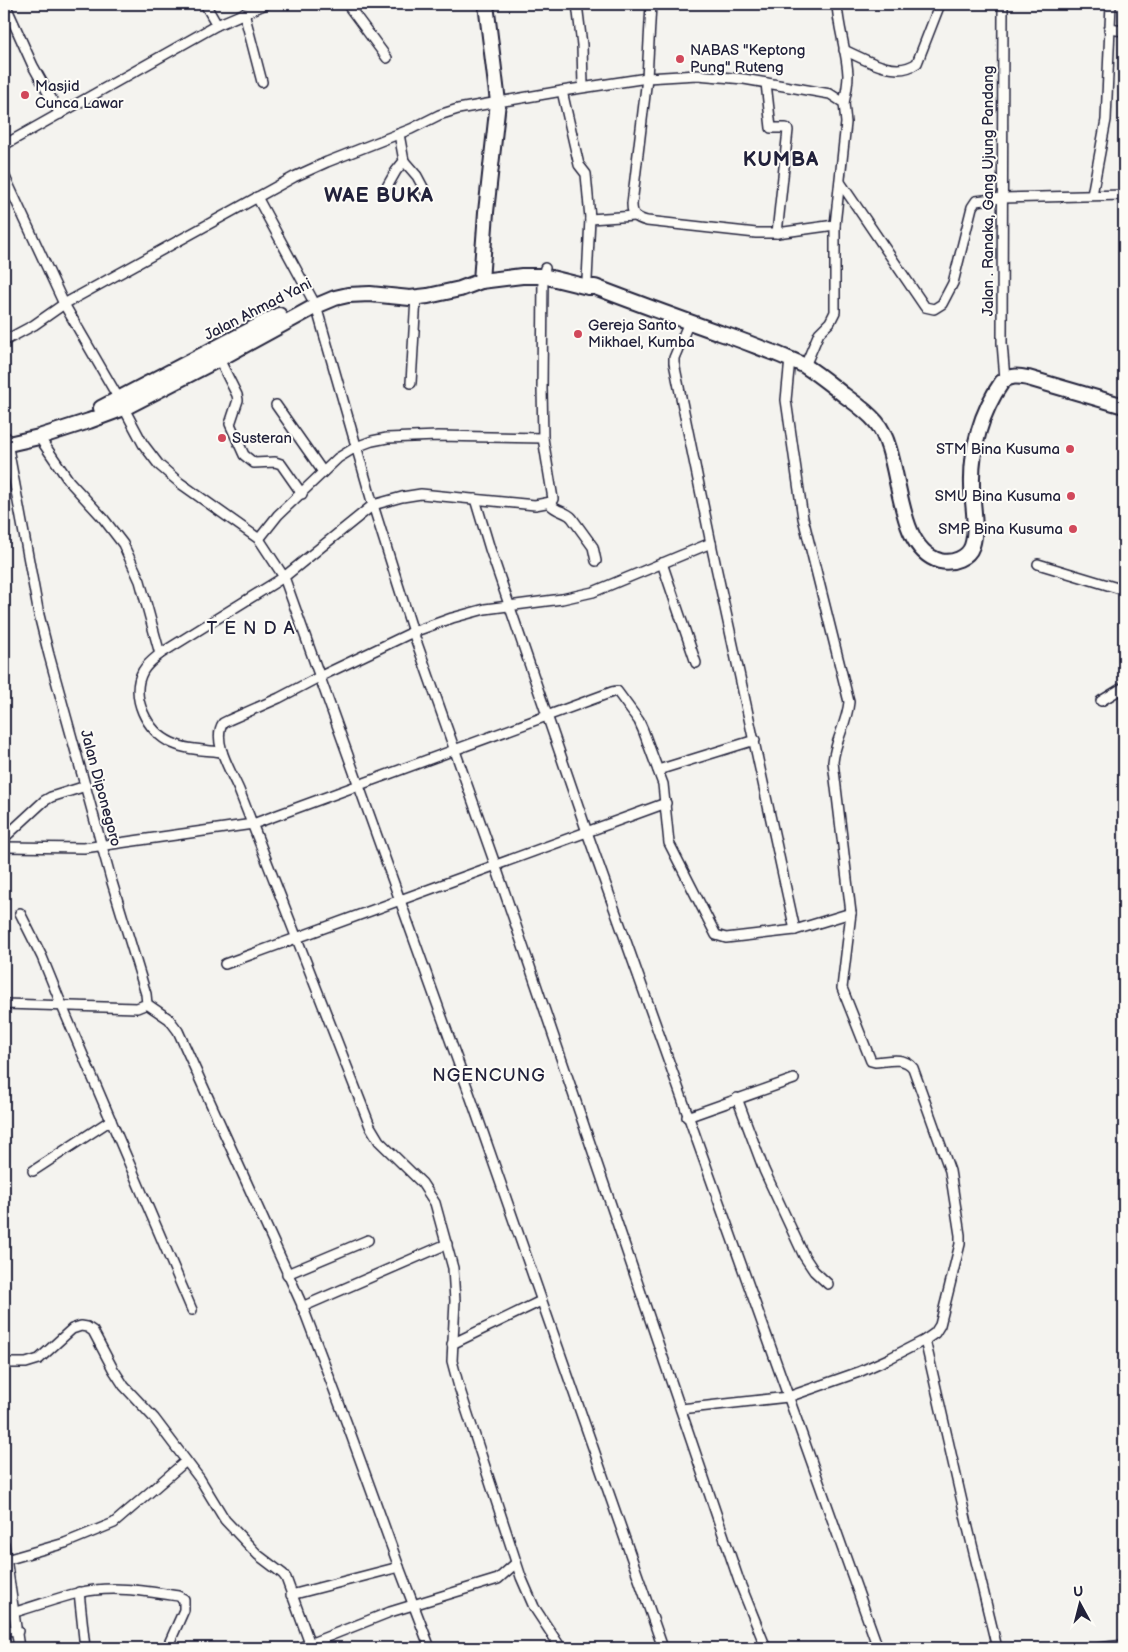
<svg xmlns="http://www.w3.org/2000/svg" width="1128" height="1652" viewBox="0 0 1128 1652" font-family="'Balsamiq Sans',sans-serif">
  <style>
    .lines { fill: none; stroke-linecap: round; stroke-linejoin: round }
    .minor-casing { stroke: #22223b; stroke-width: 12 }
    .highway-casing { stroke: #22223b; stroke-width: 18 }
    .minor { stroke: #fdfcf7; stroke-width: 9 }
    .highway { stroke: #fdfcf7; stroke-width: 14 }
    .poi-dot { fill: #d1495b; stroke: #fdfcf7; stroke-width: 2 }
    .labels { text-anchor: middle; stroke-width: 4; stroke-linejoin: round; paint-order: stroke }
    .poi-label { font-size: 15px; fill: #22223b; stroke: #fdfcf7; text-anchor: start }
    .street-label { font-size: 15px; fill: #22223b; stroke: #fdfcf7 }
    .quarter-label { font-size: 18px; letter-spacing: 1px; fill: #22223b; stroke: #fdfcf7 }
    .district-label { font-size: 20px; font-weight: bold; letter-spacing: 1px; fill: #22223b; stroke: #fdfcf7 }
  </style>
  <rect width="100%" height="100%" fill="#f4f3ef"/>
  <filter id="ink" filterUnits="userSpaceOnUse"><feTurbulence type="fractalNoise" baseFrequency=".02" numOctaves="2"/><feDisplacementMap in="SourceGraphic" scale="10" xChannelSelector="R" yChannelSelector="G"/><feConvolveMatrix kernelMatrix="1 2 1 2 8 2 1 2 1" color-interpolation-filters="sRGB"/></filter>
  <g filter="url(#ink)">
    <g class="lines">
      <!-- minor casing -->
      <g class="minor-casing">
        <g id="minor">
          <path d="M5,4L33,66L60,114"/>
          <path d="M205,4L217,25"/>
          <path d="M347,4L387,58"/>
          <path d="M577,4L582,45L583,87"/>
          <path d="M651,4L647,78L632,204C632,215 636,218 647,221L756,233H777L835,225"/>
          <path d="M837,4C838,28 847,51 848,75C848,85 846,94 844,103"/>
          <path d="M1003,4L1002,343L1005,379"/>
          <path d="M244,13L262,82"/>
          <path d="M1109,29L1124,31"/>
          <path d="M844,50C865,59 895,79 917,63L940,4"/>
          <path d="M766,83L771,128H786L788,130L777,233"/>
          <path d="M562,91L579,165L586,174L590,218L587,280"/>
          <path d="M4,145L217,25L266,4"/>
          <path d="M404,161L417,176L425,191"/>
          <path d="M4,175L64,304L119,399L143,444L159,465L180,483L259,539L284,577L160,654C154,659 147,664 143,671C129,696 147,732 172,743C187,750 205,750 222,752"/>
          <path d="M840,182L925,307L934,309L942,304L953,283L972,207L976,201L1001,198L1124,195"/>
          <path d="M384,192L396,171L404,161L399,134"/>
          <path d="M1092,195L1106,120L1111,4"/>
          <path d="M257,197L316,306L373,505L413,632L495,864L739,1581L766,1648"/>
          <path d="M590,219L635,216"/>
          <path d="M545,268L543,276L542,389L543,438L552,493L553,499L551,502L535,505L421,494L402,497L373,505L284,577L472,1101L663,1648"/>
          <path d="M689,322L674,358V363L713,553L795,930"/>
          <path d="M4,341L34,325L64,304L294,177L327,162L411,129L439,115L458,109L562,91L647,78L697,75L744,79L830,94L844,103L846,123L835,225V312L830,322L819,333L805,366"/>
          <path d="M217,355L237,395L238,400L230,424L244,455L254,463L275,462L281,464L302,494"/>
          <path d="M411,383L416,297"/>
          <path d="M276,405L323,472"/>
          <path d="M39,437L69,481L103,518L123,544L140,581L160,654"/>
          <path d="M475,499L490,549L587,832L878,1648"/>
          <path d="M549,503C557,513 565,510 572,518L593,547L596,561"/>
          <path d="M259,539L278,515L338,458L356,447L372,441L387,438L438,436L543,438"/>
          <path d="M662,563L696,663"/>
          <path d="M1038,564L1124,590"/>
          <path d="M1101,701L1124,687"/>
          <path d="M658,770L755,740"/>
          <path d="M4,838L44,801L51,797L86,786"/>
          <path d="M4,847L84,848L253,824L612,692L617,691L639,721L643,730L663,784L669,843L716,935L726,938L795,930L851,913"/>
          <path d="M20,913L42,957L62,1006L192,1310"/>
          <path d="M225,964L666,803"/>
          <path d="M4,1004L137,1008L147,1004L146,994L111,879L49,655L39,615L6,437"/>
          <path d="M147,1004L169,1019L178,1031L302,1305L350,1432L399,1567L430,1648"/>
          <path d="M737,1098L764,1170L804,1256L814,1271L828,1284"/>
          <path d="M687,1117L794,1079"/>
          <path d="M33,1171L111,1120"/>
          <path d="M287,1274L368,1240"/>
          <path d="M302,1307L447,1244"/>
          <path d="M925,1340L968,1528L997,1648"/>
          <path d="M452,1344L541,1301"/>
          <path d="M4,1363H26L39,1359L72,1329L81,1326L87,1327L93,1331L113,1369L124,1386L154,1418L200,1479L225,1520L258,1555L283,1574L286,1578L310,1644"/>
          <path d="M681,1409L788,1397L859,1372L888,1359L925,1340L935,1333L940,1325L960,1244V1235L950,1171L913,1068C904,1056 888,1061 875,1062L871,1061L842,988L851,913L833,762C835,741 847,723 849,702L803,518L786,400L790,359"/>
          <path d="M4,1544L19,1648"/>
          <path d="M6,1560L65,1543L114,1523L186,1461"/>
          <path d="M79,1592L85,1648"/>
          <path d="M291,1595L399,1567"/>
          <path d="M15,1612C36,1606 57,1598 78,1593C111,1585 146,1591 178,1596L184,1599V1610L167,1648"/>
          <path d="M4,1630L18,1631"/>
          <path d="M299,1648L390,1612L498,1579L516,1563"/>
          <path d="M561,1648L534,1607L521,1577L459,1387L452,1361L455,1301L453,1268L435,1203L422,1183L379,1141L370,1126L239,790C232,773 211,741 223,723L229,720L279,698L319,677L413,632L452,618L485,609L562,599L593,592L711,543"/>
          <path d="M1098,1648L1124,1645"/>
        </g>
      </g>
      <!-- highway casing -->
      <g class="highway-casing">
        <g id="highway">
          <path d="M481,281L486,212L498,102L486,4"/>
          <path d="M101,408L279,315"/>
          <path d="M4,445L39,437L89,421L124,408L219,359L316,306L335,298L348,295L370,294L410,298L428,296L460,289L481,281L522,276H543L588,287H595C637,303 678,318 720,333C739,339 758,347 777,354C786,358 796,361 805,366C818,374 831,385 844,395C855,403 867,411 876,422C904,455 892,547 940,561C952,564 968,558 972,546C978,527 972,504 972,485C971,449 981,412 1002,382C1010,375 1018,376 1028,378L1124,406"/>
        </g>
      </g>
      <!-- minor -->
      <use href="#minor" class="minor"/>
      <!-- highway -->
      <use href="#highway" class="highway"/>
    </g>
  </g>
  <!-- markers -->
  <g class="poi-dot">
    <circle cx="680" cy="59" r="5"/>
    <circle cx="25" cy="95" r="5"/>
    <circle cx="578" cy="334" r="5"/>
    <circle cx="222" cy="438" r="5"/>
    <circle cx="1070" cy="449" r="5"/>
    <circle cx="1071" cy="496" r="5"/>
    <circle cx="1073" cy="529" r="5"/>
  </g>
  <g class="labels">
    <!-- poi labels -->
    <g class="poi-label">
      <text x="690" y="55">NABAS "Keptong<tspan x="690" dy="17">Pung" Ruteng</tspan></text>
      <text x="35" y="91">Masjid<tspan x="35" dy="17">Cunca Lawar</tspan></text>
      <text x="588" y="330">Gereja Santo<tspan x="588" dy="17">Mikhael, Kumba</tspan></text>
      <text x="232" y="443">Susteran</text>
      <text x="1060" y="454" text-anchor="end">STM Bina Kusuma</text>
      <text x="1061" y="501" text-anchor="end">SMU Bina Kusuma</text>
      <text x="1063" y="534" text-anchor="end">SMP Bina Kusuma</text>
    </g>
    <!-- street labels -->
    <g class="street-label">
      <text transform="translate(988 191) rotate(-90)" y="5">Jalan . Ranaka, Gang Ujung Pandang</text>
      <text transform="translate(258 309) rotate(-27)" y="5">Jalan Ahmad Yani</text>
      <text transform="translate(101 788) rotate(75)" y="5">Jalan Diponegoro</text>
    </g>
    <!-- quarter labels -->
    <g class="quarter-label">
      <text x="251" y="634">T E N D A</text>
      <text x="489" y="1081">NGENCUNG</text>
    </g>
    <!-- district labels -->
    <g class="district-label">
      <text x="781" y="166">KUMBA</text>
      <text x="379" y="202">WAE BUKA</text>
    </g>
  </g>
  <!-- margin -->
  <rect width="1128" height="1652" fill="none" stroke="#fdfcf7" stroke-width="20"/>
  <rect x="10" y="10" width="1108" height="1632" fill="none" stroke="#22223b" stroke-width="2" filter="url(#ink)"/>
  <!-- north arrow -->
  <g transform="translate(1080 1604) rotate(353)" stroke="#fdfcf7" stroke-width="4" paint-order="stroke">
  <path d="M0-4L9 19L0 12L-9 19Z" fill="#22223b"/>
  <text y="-8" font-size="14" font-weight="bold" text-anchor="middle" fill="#22223b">U</text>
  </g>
</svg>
